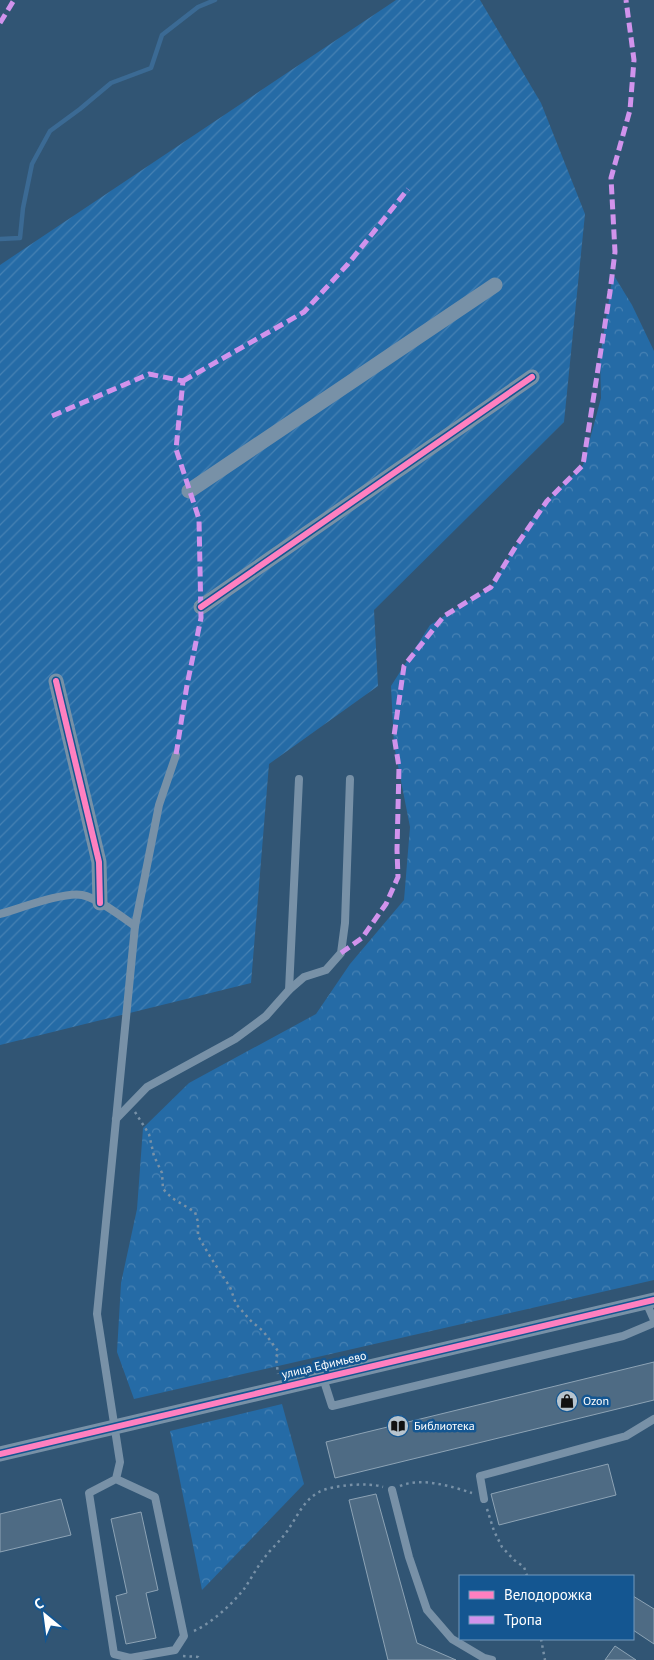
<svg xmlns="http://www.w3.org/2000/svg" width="654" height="1660" viewBox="0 0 654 1660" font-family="'PT Sans',sans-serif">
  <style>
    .forest { fill: url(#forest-crowns) }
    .garden { fill: url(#garden-furrows) }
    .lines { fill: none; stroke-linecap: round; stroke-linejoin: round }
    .stream { stroke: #3b6a94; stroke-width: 4.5 }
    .building { fill: #4e6b84; stroke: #8da3b5 }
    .path { stroke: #7891a7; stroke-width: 2.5; stroke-dasharray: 2.5 4; stroke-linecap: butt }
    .service { stroke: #7891a7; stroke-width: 8 }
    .minor { stroke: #7891a7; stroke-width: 15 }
    .quiet { stroke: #d193ec; stroke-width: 5; stroke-dasharray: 10 5; stroke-linecap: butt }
    .cycleway-casing { stroke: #145691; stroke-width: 9 }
    .cycleway { stroke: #ff80c0; stroke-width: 6 }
    .labels { text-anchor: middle; stroke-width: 5; stroke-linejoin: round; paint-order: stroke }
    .street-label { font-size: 12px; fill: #fff; stroke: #145691 }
    .poi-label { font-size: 12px; fill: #fff; stroke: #145691; text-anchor: start }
  </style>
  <defs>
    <pattern id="forest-crowns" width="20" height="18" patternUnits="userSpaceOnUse" patternTransform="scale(1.25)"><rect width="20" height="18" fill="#256ba6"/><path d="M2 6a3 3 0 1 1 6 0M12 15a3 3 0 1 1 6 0" fill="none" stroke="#4681b3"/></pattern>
    <pattern id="garden-furrows" width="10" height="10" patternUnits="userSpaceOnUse" patternTransform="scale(1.25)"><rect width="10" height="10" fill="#256ba6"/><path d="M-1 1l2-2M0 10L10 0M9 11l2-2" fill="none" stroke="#4681b3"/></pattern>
  </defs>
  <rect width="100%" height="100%" fill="#315574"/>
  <!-- forest -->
  <g class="forest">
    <path d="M613,274L632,305L654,351V1280L134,1399L117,1352L121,1283L137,1209L143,1128L189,1083L316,1014L350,964L404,900L410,827L394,745L391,686L430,625L491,587L536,513L583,465L601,398L600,357Z"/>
    <path d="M282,1404L304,1484L202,1590L170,1431Z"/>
  </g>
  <!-- garden -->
  <path class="garden" d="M396,0H480L541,103L585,214L564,422L374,610L378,686L269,764L251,983L0,1045V265Z"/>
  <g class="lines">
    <!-- stream -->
    <path class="stream" d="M0,239L20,238L23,208L32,164L50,131L80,109L111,83L151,68L162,35L198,7L215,0"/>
  </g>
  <!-- building -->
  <g class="building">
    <path d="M654,1362V1400L335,1478L326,1442Z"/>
    <path d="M608,1464L616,1495L499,1525L491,1494Z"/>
    <path d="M376,1494L417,1643L456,1660H388L349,1500Z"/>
    <path d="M61,1499L71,1535L0,1552V1514Z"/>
    <path d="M141,1512L158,1590L146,1593L156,1638L126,1644L116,1596L127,1593L111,1519Z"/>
    <path d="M633,1596L654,1609V1644L633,1630Z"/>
    <path d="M615,1646L636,1660H605Z"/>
  </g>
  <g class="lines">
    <!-- path -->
    <g class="path">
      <path d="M135,1112L149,1134L154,1156L162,1173L163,1189L172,1198L195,1212L198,1222V1236L211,1258L230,1287L236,1304L251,1321L263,1331L278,1351L276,1358L278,1374"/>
      <path d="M400,1486C421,1477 451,1486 472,1493"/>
      <path d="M487,1509L494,1531L502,1547L514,1560L524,1567L527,1576"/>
      <path d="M194,1631C213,1622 231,1605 244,1589C251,1579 257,1567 265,1557C271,1549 279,1542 285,1534C296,1520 302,1501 319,1492C332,1485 369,1482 383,1487"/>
      <path d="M541,1639L545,1660"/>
      <path d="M183,1656L198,1657L199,1660"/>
    </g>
    <!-- service -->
    <g class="service">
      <path d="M0,914C18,909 66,891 82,895C98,898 122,917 135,926"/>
      <path d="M289,990L304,977L326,970L341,953L345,923L350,779"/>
      <path d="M116,1119L147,1087L235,1039L266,1016L289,990L299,779"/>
      <path d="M646,1302L654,1320"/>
      <path d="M323,1378L332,1406L623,1336L654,1323"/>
      <path d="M116,1479L155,1497L184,1636L175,1650L130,1658L114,1654L89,1493L116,1479L120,1462L97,1314L135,926L159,805L176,755"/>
      <path d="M392,1490L409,1557L427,1610L452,1639L484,1658L492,1660"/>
      <path d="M484,1499L480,1476L626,1436L654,1419"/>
    </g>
    <!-- minor -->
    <g class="minor">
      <path d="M189,491L495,285"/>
      <path d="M201,607L532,377"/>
      <path d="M56,681L99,862L100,903"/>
      <path d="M0,1454L654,1300"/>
    </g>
    <!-- quiet -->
    <g class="quiet">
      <path d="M0,23L14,0"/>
      <path d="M183,381L304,312L348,264L408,189"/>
      <path d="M52,416L149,374L183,381L176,449L199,519L201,618L187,685L176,755"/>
      <path d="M341,953L362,938L386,904L398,877L397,850L399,767L394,736L404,666L444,616L491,587L516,546L547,501L583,465L610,292L615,252L611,178L630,110L634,60L626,0"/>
    </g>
    <!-- cycleway casing -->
    <g class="cycleway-casing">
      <g id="cycleway">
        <path d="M201,607L532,377"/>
        <path d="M56,681L99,862L100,903"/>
        <path d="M0,1454L654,1300"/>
      </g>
    </g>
    <!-- cycleway -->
    <use href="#cycleway" class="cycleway"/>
  </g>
  <!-- icons -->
  <defs>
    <g id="shop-disc" transform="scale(1.125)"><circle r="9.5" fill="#b7c4ce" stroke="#145691"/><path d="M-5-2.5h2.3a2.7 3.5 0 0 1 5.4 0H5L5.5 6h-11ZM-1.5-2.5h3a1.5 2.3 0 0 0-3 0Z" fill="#111"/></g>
    <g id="library-disc" transform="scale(1.125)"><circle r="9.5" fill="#b7c4ce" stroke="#145691"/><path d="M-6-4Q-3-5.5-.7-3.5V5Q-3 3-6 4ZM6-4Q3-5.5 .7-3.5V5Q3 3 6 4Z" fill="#111"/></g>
  </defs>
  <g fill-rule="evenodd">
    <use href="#shop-disc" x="567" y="1401"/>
    <use href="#library-disc" x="398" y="1426"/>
  </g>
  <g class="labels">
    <!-- street labels -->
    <g class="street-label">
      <text transform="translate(324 1365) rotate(-13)" y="4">улица Ефимьево</text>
    </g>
    <!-- poi labels -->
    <g class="poi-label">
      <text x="583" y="1405">Ozon</text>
      <text x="414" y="1430">Библиотека</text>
    </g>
  </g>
  <!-- legend -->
  <rect x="459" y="1575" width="175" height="65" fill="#145691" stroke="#729abd"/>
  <rect x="469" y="1591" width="25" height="8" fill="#ff80c0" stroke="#729abd"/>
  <text x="504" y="1600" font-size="15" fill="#ffffff">Велодорожка</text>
  <rect x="469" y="1616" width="25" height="8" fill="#d193ec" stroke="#729abd"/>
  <text x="504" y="1625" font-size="15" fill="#ffffff">Тропа</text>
  <!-- north arrow -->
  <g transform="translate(45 1615) rotate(331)" stroke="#145691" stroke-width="4" paint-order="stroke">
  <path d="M0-4L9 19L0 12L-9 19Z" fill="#ffffff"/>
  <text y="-8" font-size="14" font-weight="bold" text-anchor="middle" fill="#ffffff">С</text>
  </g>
</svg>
